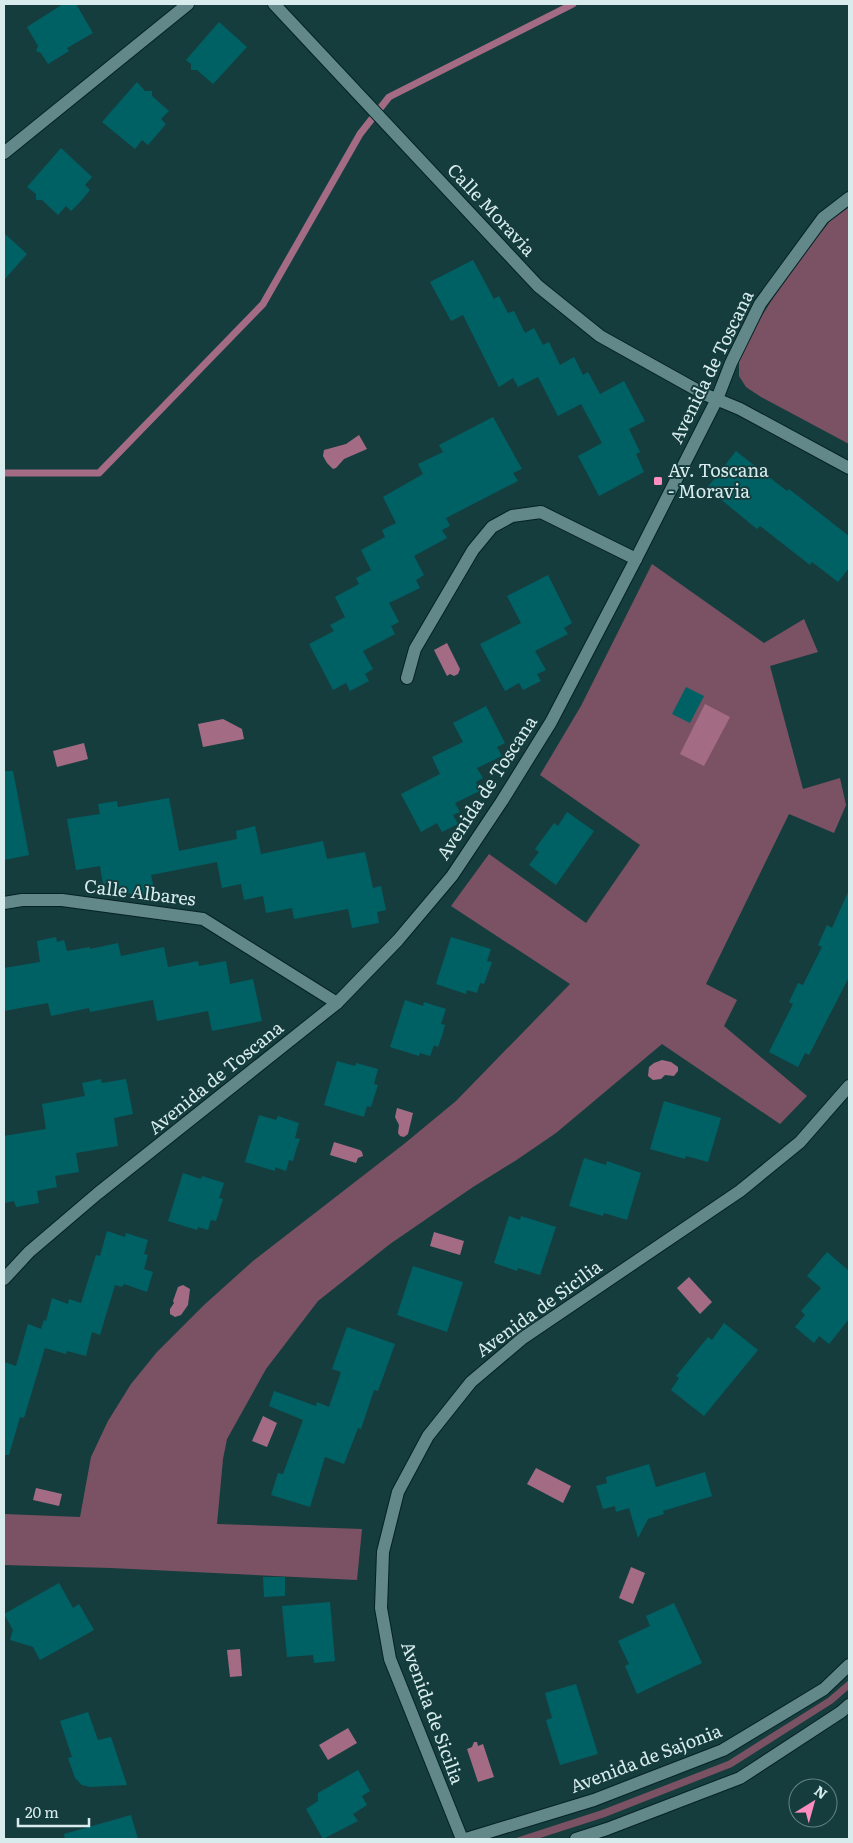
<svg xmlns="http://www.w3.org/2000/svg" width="853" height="1843" viewBox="0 0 853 1843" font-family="Literata,serif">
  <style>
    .green { fill: #7b5263 }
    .water { fill: #a46c84 }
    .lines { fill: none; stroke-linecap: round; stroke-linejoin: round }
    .stream { stroke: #a46c84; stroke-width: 7 }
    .building { fill: #006165 }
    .minor-casing { stroke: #052223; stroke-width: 14 }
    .minor { stroke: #62888a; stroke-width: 12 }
    .poi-dot { fill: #fd8ebf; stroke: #163d3e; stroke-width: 2 }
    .labels { text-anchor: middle; stroke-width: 4; stroke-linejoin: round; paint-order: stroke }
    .street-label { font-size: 18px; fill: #d8eced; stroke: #163d3e }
    .poi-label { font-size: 18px; fill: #d8eced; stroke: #163d3e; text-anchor: start }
  </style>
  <rect width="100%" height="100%" fill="#163d3e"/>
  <!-- green -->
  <g class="green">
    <path d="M849,207V444L761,397L746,387L739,376V360L761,317L785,279L808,248L830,221Z"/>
    <path d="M652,564L764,643L804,619L818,652L770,666L803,789L840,778L846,805L834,833L789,814L706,984L737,1000L724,1026L807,1096L780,1124L662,1044L556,1133L515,1161L473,1187L390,1244L318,1301L266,1369L227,1439L223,1459L217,1524L362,1529L357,1580L111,1568L4,1565V1514L80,1517L91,1457L108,1421L131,1384L157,1352L204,1305L253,1261L404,1144L456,1101L570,984L451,906L489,854L586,923L640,845L540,775L581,706Z"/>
    <path d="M849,1680V1689L833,1703L732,1767L605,1817L537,1839H513L602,1810L728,1761L828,1698Z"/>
  </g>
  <!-- water -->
  <g class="water">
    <path d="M359,435L367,449L344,459L336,468L333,469L327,463L323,456L324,450L346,444Z"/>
    <path d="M447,643L460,669L458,674L454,676L450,674L447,676L434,650Z"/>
    <path d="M705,704L730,717L704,766L680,754Z"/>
    <path d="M223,719L242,729L244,739L203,747L198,724Z"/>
    <path d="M84,743L88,759L57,767L53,751Z"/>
    <path d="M662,1060L671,1062L678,1067V1071L674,1076L665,1075L661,1079L653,1080L648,1076L649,1067L654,1063Z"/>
    <path d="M397,1108L413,1113L408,1134L404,1137L400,1136L398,1133L399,1125L395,1117Z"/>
    <path d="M334,1142L360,1150L362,1152L363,1156L358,1158L356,1163L330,1155Z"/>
    <path d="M434,1232L464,1241L460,1255L430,1246Z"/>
    <path d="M689,1277L712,1302L700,1314L677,1288Z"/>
    <path d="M183,1285L190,1289L188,1305L181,1315L175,1317L170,1314V1309L174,1303L173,1301L178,1287Z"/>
    <path d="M263,1416L277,1423L267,1447L252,1441Z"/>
    <path d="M536,1468L571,1486L563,1503L527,1484Z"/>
    <path d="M36,1488L62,1494L59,1506L33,1500Z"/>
    <path d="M631,1567L645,1573L633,1604L619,1598Z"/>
    <path d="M240,1649L242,1676L230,1677L227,1650Z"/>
    <path d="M348,1728L357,1743L328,1760L319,1745Z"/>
    <path d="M474,1742H477L478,1746L483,1744L494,1777L478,1782L467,1749L472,1747Z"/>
  </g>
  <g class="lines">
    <!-- stream -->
    <path class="stream" d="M4,473H99L263,304L360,134L389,97L573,4"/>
  </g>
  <!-- building -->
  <g class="building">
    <path d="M63,4H76L93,33L67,48L69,51L48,64L41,53L36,51L38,46L27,27Z"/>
    <path d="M219,22L247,47L213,84L197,70H191V64L186,60Z"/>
    <path d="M137,82L145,91H152V96L169,111L161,119L166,124L148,145L142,140L135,149L102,122Z"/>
    <path d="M61,148L92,177L85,185L90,190L81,201L71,211L66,206L58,215L42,200H36V194L27,187Z"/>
    <path d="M4,233L27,254L4,280Z"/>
    <path d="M473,260L494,299L499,296L508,313L514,311L525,333L534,328L543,345L549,342L560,365L574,357L583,375L588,372L600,394L624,381L645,421L629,429L640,452L636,454L644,472L599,496L578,456L602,443L581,404L558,416L538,377L518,387L513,378L499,387L463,315L451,321L430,282Z"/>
    <path d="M493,417L522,469L513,473L518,481L446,518L450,526L442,530L447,538L414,556L424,575L416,580L420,588L389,603L399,622L391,626L395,634L363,651L373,669L365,674L369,681L350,691L346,683L333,690L309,644L334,631L330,625L345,617L335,597L359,584L356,578L371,570L361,550L385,537L382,530L396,523L383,497L423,474L418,464L443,452L439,445Z"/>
    <path d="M736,451L787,491L789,489L849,536V568L838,582L812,562L810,565L760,526L757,529L707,488Z"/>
    <path d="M548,575L572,623L564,628L568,634L535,651L546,670L537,674L541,681L523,690L519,683L505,691L480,644L521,623L507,596Z"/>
    <path d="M686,687L704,696L690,723L672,714Z"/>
    <path d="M486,706L505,743L497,747L502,756L477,768L483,778L476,782L480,791L455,803L460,812L453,815L458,824L442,832L437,823L421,832L401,794L440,774L432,757L463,742L453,723Z"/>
    <path d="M4,771H13L29,855L4,860Z"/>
    <path d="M169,798L179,851L237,839L236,831L255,826L261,854L323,841L327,859L365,852L373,888L381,886L386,910L377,912L379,923L352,928L348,909L294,919L292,908L266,913L263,896L244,900L241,884L222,888L217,862L151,875L156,898L114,891L112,882L103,884L100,866L76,870L67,819L100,814L98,804L117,801L118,807Z"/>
    <path d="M567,812L594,831L556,885L529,865L539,852L535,849L554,823L558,826Z"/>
    <path d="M849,890V977L809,1055L805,1053L798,1067L769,1052L793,1004L789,1002L798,983L803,985L822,947L818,945L827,925L832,928Z"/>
    <path d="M56,937L57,942L64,940L67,951L90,947V949L118,943L121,956L164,947L168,967L198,961L199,966L226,961L230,984L253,979L262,1021L212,1031L208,1011L157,1021L153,1000L90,1012L89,1008L51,1016L48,1003L4,1011V968L40,962L37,941Z"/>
    <path d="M451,937L491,949L487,961L492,962L484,984L480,983L477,993L467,990L466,994L436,984Z"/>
    <path d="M405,1000L423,1006L424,1002L446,1009L441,1024L445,1025L442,1036L438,1047L434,1045L430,1056L420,1053L419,1056L390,1047Z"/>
    <path d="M337,1061L355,1066L356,1063L378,1069L374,1084L378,1085L371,1107L367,1106L364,1117L324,1105Z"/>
    <path d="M101,1079L102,1083L126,1079L133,1114L114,1118L118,1146L76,1153L79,1172L55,1176L57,1187L37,1191L39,1203L16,1207L14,1201L4,1203V1136L46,1129L42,1104L85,1096L82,1083Z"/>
    <path d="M664,1101L721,1118L708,1162L686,1156L685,1159L650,1149Z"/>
    <path d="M259,1115L276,1120L278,1116L299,1123L295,1138L300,1139L296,1150L293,1161L289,1160L286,1171L275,1167V1171L245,1162Z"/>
    <path d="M584,1158L606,1165L607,1161L641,1173L627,1220L604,1213L603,1216L569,1206Z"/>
    <path d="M183,1173L201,1179L202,1176L224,1183L219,1198L223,1199L216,1221L211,1220L208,1230L198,1227L197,1230L168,1221Z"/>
    <path d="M509,1216L520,1220L521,1216L556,1227L540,1275L518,1268L517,1271L494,1263Z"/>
    <path d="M107,1231L125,1237L126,1233L148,1240L144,1254L148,1255L144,1269L153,1272L147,1292L124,1284L122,1287L115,1285L100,1335L92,1332L86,1356L67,1351L66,1354L45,1348L24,1418L20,1417L9,1455H4V1362L16,1366L28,1324L41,1329L44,1320L46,1321L52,1298L68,1304L69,1299L81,1303L96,1255L100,1256Z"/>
    <path d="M827,1252L849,1271V1319L829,1344L819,1336L814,1343L795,1327L805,1315L801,1311L821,1288L807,1276Z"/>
    <path d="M413,1266L463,1282L447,1332L397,1315Z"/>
    <path d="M724,1323L758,1350L704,1416L671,1390L679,1378L676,1376L708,1337L712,1340Z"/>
    <path d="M347,1327L395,1344L378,1391L374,1390L361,1429L358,1428L344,1464L325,1457L310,1507L271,1495L278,1473L283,1474L303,1420L269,1406L274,1391L316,1406L317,1402L329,1407L341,1372L332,1369Z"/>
    <path d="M649,1464L656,1487L705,1472L712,1496L663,1511L664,1514L648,1519L638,1538L629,1508L616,1512L615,1506L603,1509L596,1486L607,1483L606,1477Z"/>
    <path d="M263,1577H285V1596L264,1597Z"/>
    <path d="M59,1583L73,1608L79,1604L94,1630L40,1660L33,1647L10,1640L13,1630L4,1614Z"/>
    <path d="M330,1602L335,1661L314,1663L313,1655L287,1657L282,1606Z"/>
    <path d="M674,1603L702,1663L637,1694L625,1666L629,1664L618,1641L650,1626L646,1616Z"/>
    <path d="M576,1684L598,1754L560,1765L546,1720L552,1718L545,1693Z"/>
    <path d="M88,1712L98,1740L111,1737L127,1785L90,1787L82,1785L75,1778L68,1758L72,1757L60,1721Z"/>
    <path d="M358,1770L370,1791L362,1796L367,1805L353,1814L358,1821L323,1839L306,1809L318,1801V1793Z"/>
    <path d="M131,1815L138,1839H65L64,1834Z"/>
  </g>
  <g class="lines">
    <!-- minor casing -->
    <g class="minor-casing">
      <g id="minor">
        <path d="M274,4L538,286L600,336L704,394L740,409L849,468"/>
        <path d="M4,153L188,4"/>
        <path d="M407,678L415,649L473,550L492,527L512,516L541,512L636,559"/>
        <path d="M4,903L22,900H62L203,919L337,1003"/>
        <path d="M4,1279L29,1252L97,1194L337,1003L398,940L452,876L502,801L551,722L636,559L717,399L731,363L760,304L823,218L849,198"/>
        <path d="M462,1839L390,1659L381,1608L383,1552L398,1492L428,1436L471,1382L523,1338L740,1191L800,1142L849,1086"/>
        <path d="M466,1839L594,1800L723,1750L824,1689L849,1665"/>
        <path d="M576,1839L607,1829L740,1778L841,1712L849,1705"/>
      </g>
    </g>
    <!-- minor -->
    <use href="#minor" class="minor"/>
  </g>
  <!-- markers -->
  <rect class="poi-dot" x="653" y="476" width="10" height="10" rx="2.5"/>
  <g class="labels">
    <!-- street labels -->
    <g class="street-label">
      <text transform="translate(491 210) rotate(47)" y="6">Calle Moravia</text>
      <text transform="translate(712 367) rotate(-64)" y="6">Avenida de Toscana</text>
      <text transform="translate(487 788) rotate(-57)" y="6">Avenida de Toscana</text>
      <text transform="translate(140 893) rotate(7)" y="6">Calle Albares</text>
      <text transform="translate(216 1078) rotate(-39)" y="6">Avenida de Toscana</text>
      <text transform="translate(539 1309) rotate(-36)" y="6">Avenida de Sicilia</text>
      <text transform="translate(432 1713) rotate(70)" y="6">Avenida de Sicilia</text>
      <text transform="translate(646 1759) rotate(-21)" y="6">Avenida de Sajonia</text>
    </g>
    <!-- poi labels -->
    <g class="poi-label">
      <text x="668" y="477">Av. Toscana<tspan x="668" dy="21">- Moravia</tspan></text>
    </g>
  </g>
  <!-- border -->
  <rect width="853" height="1843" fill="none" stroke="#d8eced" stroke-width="10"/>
  <!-- north arrow -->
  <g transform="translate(813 1803) rotate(37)"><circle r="24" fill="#163d3e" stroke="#648384"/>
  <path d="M0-4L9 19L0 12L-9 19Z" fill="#fd8ebf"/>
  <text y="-8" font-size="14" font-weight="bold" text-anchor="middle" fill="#d8eced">N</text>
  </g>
  <!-- scale -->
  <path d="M18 1818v8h71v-8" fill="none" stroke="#d8eced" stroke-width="2.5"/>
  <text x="25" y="1818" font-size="15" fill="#d8eced" stroke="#163d3e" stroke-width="4" paint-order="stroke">20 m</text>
</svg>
